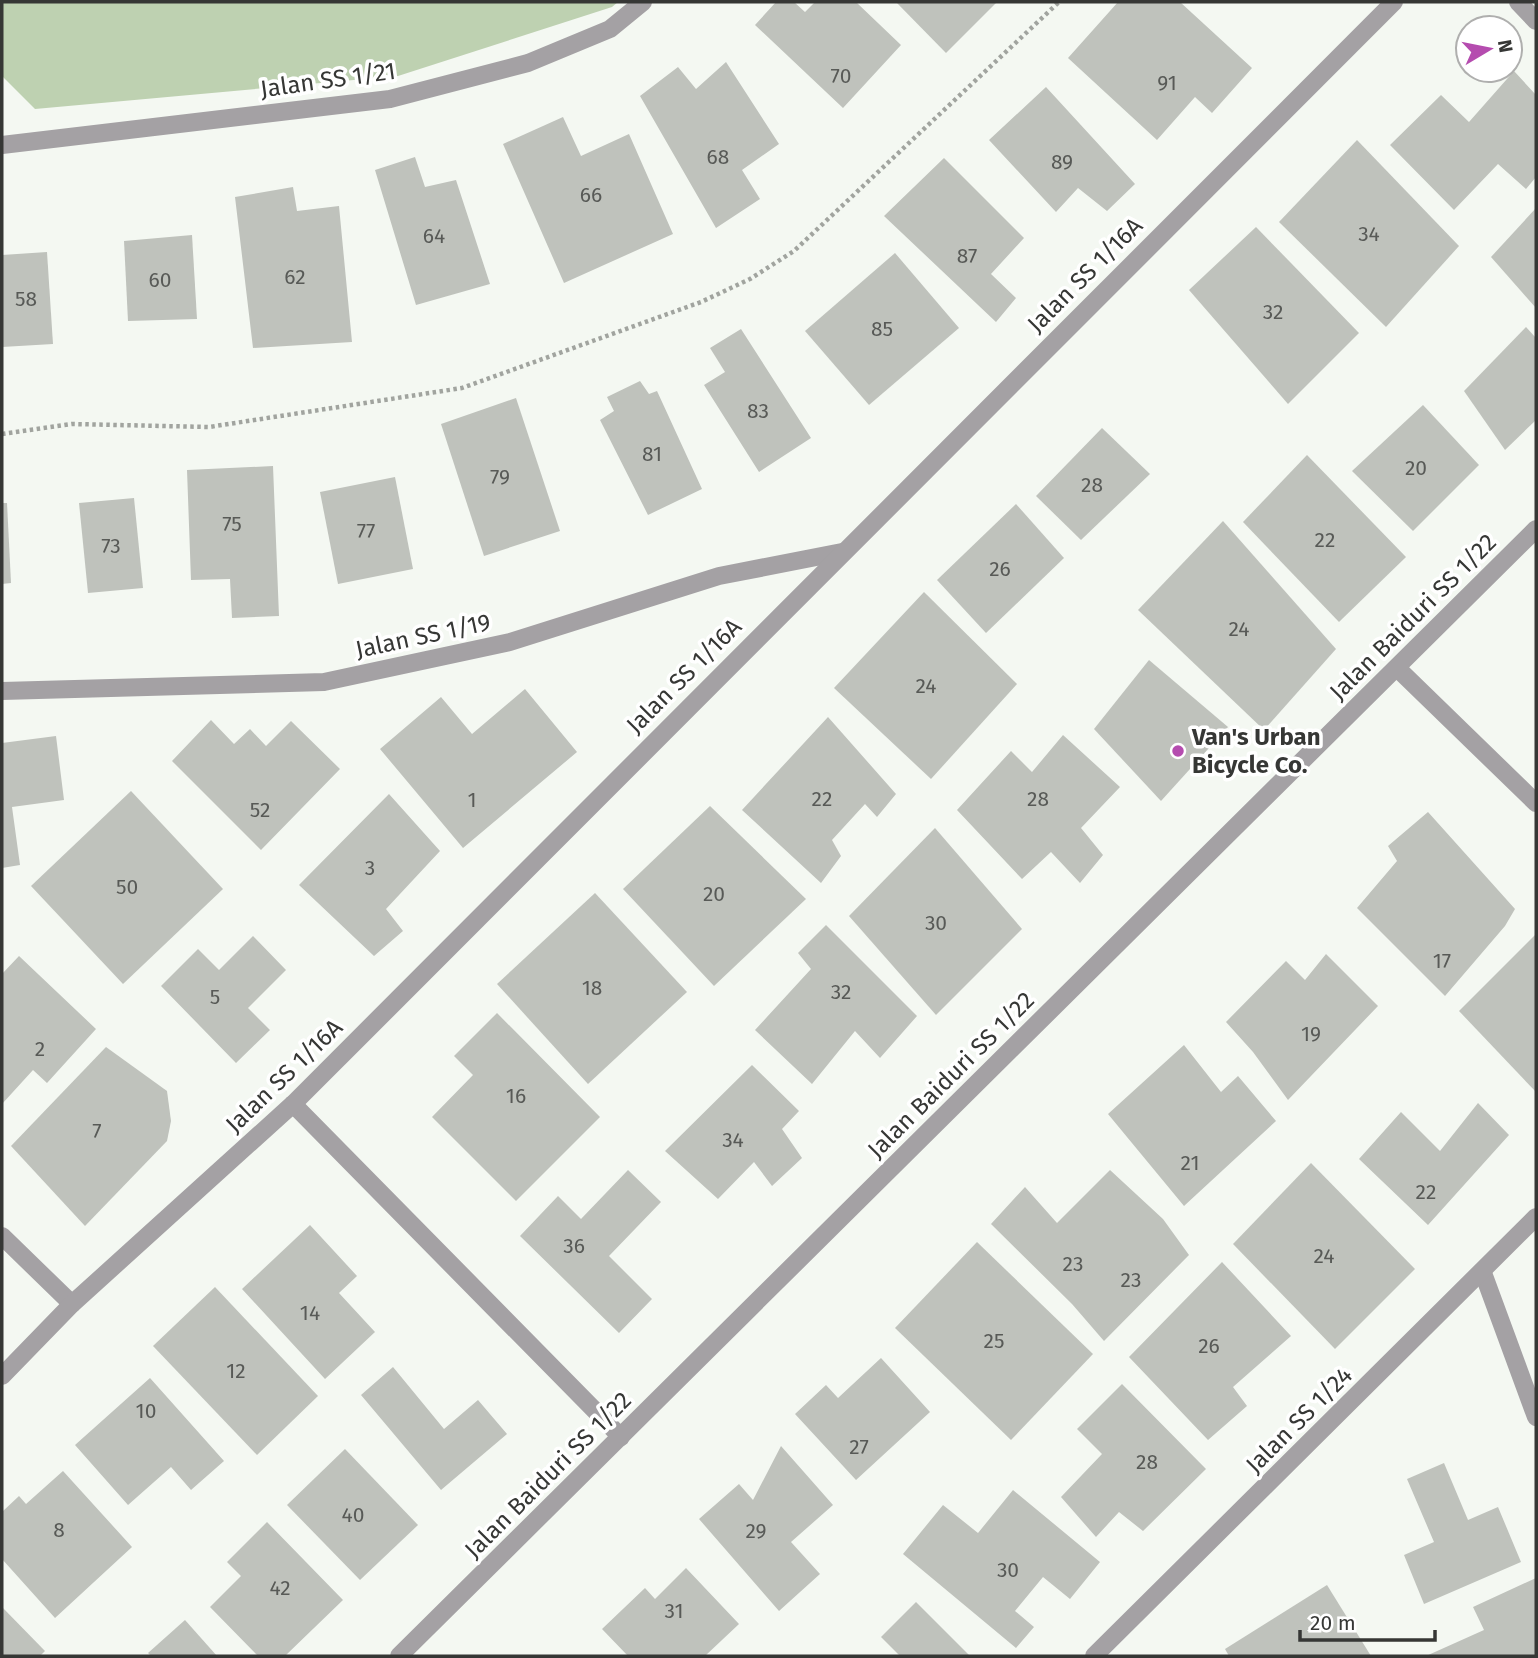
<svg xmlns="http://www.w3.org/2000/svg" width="1538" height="1658" viewBox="0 0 1538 1658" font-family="'Fira Sans',sans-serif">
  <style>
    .green { fill: #bed1b1 }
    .building { fill: #bfc2bc }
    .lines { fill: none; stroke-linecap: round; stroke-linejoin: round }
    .path { stroke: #a1a49f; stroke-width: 4.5; stroke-dasharray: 3.5 3.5; stroke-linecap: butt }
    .minor { stroke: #a4a1a4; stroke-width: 18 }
    .poi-dot { fill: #b54caf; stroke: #fff; stroke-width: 2.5 }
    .labels { text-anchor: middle; stroke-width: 7; stroke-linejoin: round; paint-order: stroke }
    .number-label { font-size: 21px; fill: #585a57 }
    .street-label { font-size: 24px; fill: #363735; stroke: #fff }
    .poi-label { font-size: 24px; font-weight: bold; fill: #363735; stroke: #fff; text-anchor: start }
  </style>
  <rect width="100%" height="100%" fill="#f4f8f2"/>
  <!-- green -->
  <path class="green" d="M2,2H618L612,7L398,76L35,109L2,76Z"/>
  <!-- building -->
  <g class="building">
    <path d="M776,2H794L805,12L815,2H856L901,45L843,108L755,25Z"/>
    <path d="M896,2H997L946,53Z"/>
    <path d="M1118,2H1180L1252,68L1212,113L1195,97L1157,140L1068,58Z"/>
    <path d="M726,62L779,144L742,170L760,199L716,228L640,96L678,67L696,89Z"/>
    <path d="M1514,71L1536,95V177L1526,189L1498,164L1454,210L1390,145L1441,95L1469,122Z"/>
    <path d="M1046,87L1135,184L1107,211L1078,188L1056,212L989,140Z"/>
    <path d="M563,117L581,156L629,134L673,234L564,283L503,144Z"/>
    <path d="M1357,140L1459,246L1386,327L1279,222Z"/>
    <path d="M415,157L425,187L456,180L490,284L416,305L375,170Z"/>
    <path d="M944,158L1024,238L991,274L1016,298L996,322L884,216Z"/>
    <path d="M293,187L297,211L339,206L352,342L253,348L235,197Z"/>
    <path d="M1536,208V308L1491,257Z"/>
    <path d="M1256,227L1359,333L1288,404L1189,290Z"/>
    <path d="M192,235L197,319L128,321L124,241Z"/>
    <path d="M47,252L53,344L2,347V255Z"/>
    <path d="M895,253L959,328L869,405L805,331Z"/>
    <path d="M1526,327L1536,338V420L1505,450L1464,391Z"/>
    <path d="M741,329L811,438L759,472L704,385L725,372L710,348Z"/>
    <path d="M640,381L649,394L657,391L702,489L648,515L600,420L614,411L607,397Z"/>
    <path d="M516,398L560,531L484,556L441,424Z"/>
    <path d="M1423,405L1479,465L1413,531L1352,471Z"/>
    <path d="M1102,428L1150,474L1081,540L1036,496Z"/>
    <path d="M1307,455L1406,557L1339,622L1243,522Z"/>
    <path d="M273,466L279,616L232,618L230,579L191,580L187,470Z"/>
    <path d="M395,477L413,569L338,584L320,492Z"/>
    <path d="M134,498L143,588L88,593L79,503Z"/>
    <path d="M2,503H7L11,583L2,584Z"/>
    <path d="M1016,504L1064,558L986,633L937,580Z"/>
    <path d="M1223,521L1336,649L1264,730L1138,610Z"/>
    <path d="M924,592L1017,684L931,779L834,688Z"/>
    <path d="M1149,660L1228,727L1161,801L1094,729Z"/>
    <path d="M525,689L577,752L463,848L380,749L441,697L472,734Z"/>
    <path d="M828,717L896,794L877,817L865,804L832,840L841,856L821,883L742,810Z"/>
    <path d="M211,720L234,744L250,729L266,746L291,721L340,769L261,850L172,761Z"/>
    <path d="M1063,735L1120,787L1081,828L1103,855L1080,883L1051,852L1022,879L957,810L1011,751L1032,772Z"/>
    <path d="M56,736L64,800L12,807L20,865L2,868V743Z"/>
    <path d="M131,791L223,889L123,984L31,886Z"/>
    <path d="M389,794L440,851L386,909L403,931L374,956L299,885Z"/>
    <path d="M710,806L806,899L714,986L623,889Z"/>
    <path d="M1428,812L1515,909L1505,926L1445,996L1357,908L1397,861L1388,846Z"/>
    <path d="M935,828L1022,929L936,1015L849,916Z"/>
    <path d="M595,893L687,992L588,1084L497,984Z"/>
    <path d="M826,925L917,1016L880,1058L855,1031L812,1084L755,1030L811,969L798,953Z"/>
    <path d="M1536,934V1092L1459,1011Z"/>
    <path d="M253,936L286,970L248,1008L270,1030L236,1063L161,986L198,949L219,970Z"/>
    <path d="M1326,954L1378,1006L1288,1100L1253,1052L1226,1022L1286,961L1305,980Z"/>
    <path d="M19,956L96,1029L47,1083L33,1070L2,1104V974Z"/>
    <path d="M497,1013L600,1117L516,1201L432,1117L473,1075L454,1056Z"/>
    <path d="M1184,1045L1221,1092L1238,1076L1276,1121L1184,1206L1108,1114Z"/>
    <path d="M106,1047L167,1091L171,1121L167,1141L85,1226L11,1146Z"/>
    <path d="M752,1065L799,1111L782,1129L802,1158L772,1186L754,1162L718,1199L665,1151Z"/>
    <path d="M1478,1103L1509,1135L1428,1225L1359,1159L1401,1112L1440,1151Z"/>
    <path d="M1311,1163L1415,1269L1335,1349L1233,1244Z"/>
    <path d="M628,1170L661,1202L609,1256L652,1299L619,1333L520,1236L558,1196L581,1219Z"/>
    <path d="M1110,1170L1163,1219L1189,1255L1104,1341L1072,1304L991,1224L1025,1187L1057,1223Z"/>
    <path d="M310,1225L357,1276L339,1293L375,1332L325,1379L242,1289Z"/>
    <path d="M977,1242L1093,1354L1011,1440L895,1328Z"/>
    <path d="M1222,1262L1291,1336L1233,1387L1247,1406L1208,1440L1129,1357Z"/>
    <path d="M215,1287L318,1396L257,1455L153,1346Z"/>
    <path d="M881,1358L930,1412L856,1480L795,1414L826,1385L838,1398Z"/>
    <path d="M393,1367L444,1429L478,1400L507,1434L441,1490L361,1395Z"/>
    <path d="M150,1378L224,1461L191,1490L171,1467L128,1505L75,1445Z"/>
    <path d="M1122,1384L1206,1469L1143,1531L1119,1512L1096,1537L1061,1497L1102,1454L1077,1429Z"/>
    <path d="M781,1446L833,1505L791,1542L820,1574L779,1611L699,1519L739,1484L753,1500Z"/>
    <path d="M345,1449L418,1525L360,1580L287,1505Z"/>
    <path d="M1444,1463L1468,1520L1498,1507L1521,1562L1424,1604L1404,1555L1434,1542L1407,1479Z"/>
    <path d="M63,1471L132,1547L55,1618L2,1559V1512L19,1496L26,1504Z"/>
    <path d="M1013,1490L1100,1562L1070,1599L1043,1577L1015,1611L1034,1627L1016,1648L903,1554L943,1505L978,1533Z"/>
    <path d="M267,1522L343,1600L285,1656H258L210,1607L241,1576L227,1562Z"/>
    <path d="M686,1568L739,1624L705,1656H628L602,1629L645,1588L655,1599Z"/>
    <path d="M1536,1578V1656H1426L1484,1630L1473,1607Z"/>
    <path d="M1327,1585L1371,1656H1229L1225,1649Z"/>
    <path d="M916,1602L970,1656H900L881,1637Z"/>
    <path d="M2,1607L45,1651L40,1656H2Z"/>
    <path d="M185,1620L217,1656H151L148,1653Z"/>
  </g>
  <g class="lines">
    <!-- path -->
    <path class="path" d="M2,434L72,424L209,427L462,388L701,302L750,279L794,251L1059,2"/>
    <!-- minor -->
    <g class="minor">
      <path d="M1518,2L1536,21"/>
      <path d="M2,145L390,99L528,63L610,29L643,2"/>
      <path d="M1397,668L1536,803"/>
      <path d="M2,691L324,682L510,642L719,576L842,552"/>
      <path d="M293,1104L621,1437"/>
      <path d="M2,1236L72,1304"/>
      <path d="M1483,1273L1536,1417"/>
      <path d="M2,1376L72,1304L293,1104L1394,2"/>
      <path d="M399,1656L1536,529"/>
      <path d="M1094,1656L1536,1217"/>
    </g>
  </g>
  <!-- markers -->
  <circle class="poi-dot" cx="1178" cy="751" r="7"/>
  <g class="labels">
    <!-- number labels -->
    <g class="number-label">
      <text x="841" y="83">70</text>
      <text x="1167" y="90">91</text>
      <text x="718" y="164">68</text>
      <text x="1062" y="169">89</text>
      <text x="591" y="202">66</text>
      <text x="1369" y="241">34</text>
      <text x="434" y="243">64</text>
      <text x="967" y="263">87</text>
      <text x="295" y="284">62</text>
      <text x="160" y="287">60</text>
      <text x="26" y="306">58</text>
      <text x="1273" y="319">32</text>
      <text x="882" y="336">85</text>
      <text x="758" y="418">83</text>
      <text x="652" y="461">81</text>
      <text x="1416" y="475">20</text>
      <text x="500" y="484">79</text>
      <text x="1092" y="492">28</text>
      <text x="232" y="531">75</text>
      <text x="366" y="538">77</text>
      <text x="1325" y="547">22</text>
      <text x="111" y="553">73</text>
      <text x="1000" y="576">26</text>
      <text x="1239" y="636">24</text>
      <text x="926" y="693">24</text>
      <text x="822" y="806">22</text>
      <text x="1038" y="806">28</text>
      <text x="472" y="807">1</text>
      <text x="260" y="817">52</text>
      <text x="370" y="875">3</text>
      <text x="127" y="894">50</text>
      <text x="714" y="901">20</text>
      <text x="936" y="930">30</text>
      <text x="1442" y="968">17</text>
      <text x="592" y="995">18</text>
      <text x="841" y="999">32</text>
      <text x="215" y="1004">5</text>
      <text x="1311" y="1041">19</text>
      <text x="40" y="1056">2</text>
      <text x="516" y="1103">16</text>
      <text x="97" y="1138">7</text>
      <text x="733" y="1147">34</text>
      <text x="1190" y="1170">21</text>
      <text x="1426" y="1199">22</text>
      <text x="574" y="1253">36</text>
      <text x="1324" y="1263">24</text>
      <text x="1073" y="1271">23</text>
      <text x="1131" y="1287">23</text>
      <text x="310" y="1320">14</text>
      <text x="994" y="1348">25</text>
      <text x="1209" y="1353">26</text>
      <text x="236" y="1378">12</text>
      <text x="146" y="1418">10</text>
      <text x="859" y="1454">27</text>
      <text x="1147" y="1469">28</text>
      <text x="353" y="1522">40</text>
      <text x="59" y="1537">8</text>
      <text x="756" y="1538">29</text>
      <text x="1008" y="1577">30</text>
      <text x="280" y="1595">42</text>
      <text x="674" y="1618">31</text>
    </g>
    <!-- street labels -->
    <g class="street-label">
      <text transform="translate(328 80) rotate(-8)" y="8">Jalan SS 1/21</text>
      <text transform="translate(1085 275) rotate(-45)" y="8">Jalan SS 1/16A</text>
      <text transform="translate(1413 617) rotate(-45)" y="8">Jalan Baiduri SS 1/22</text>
      <text transform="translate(423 636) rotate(-12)" y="8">Jalan SS 1/19</text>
      <text transform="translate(684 676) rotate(-45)" y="8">Jalan SS 1/16A</text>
      <text transform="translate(951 1075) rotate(-45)" y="8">Jalan Baiduri SS 1/22</text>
      <text transform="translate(284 1076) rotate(-44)" y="8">Jalan SS 1/16A</text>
      <text transform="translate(1299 1420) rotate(-45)" y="8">Jalan SS 1/24</text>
      <text transform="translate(548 1475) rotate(-45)" y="8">Jalan Baiduri SS 1/22</text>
    </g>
    <!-- poi labels -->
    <g class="poi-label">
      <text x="1192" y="745">Van's Urban<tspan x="1192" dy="28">Bicycle Co.</tspan></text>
    </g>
  </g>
  <!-- border -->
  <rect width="1538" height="1658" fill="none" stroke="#363735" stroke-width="7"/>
  <!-- north arrow -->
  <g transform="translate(1489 49) rotate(80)"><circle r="33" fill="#ffffff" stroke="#afafae" stroke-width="2"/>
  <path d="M0-5L12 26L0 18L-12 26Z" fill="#b54caf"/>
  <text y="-10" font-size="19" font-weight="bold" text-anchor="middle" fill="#363735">N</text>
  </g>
  <!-- scale -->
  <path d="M1300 1630v10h135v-10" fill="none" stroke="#363735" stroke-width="3.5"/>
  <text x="1310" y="1630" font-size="21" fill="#363735" stroke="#ffffff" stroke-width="5" paint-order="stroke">20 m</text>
</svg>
